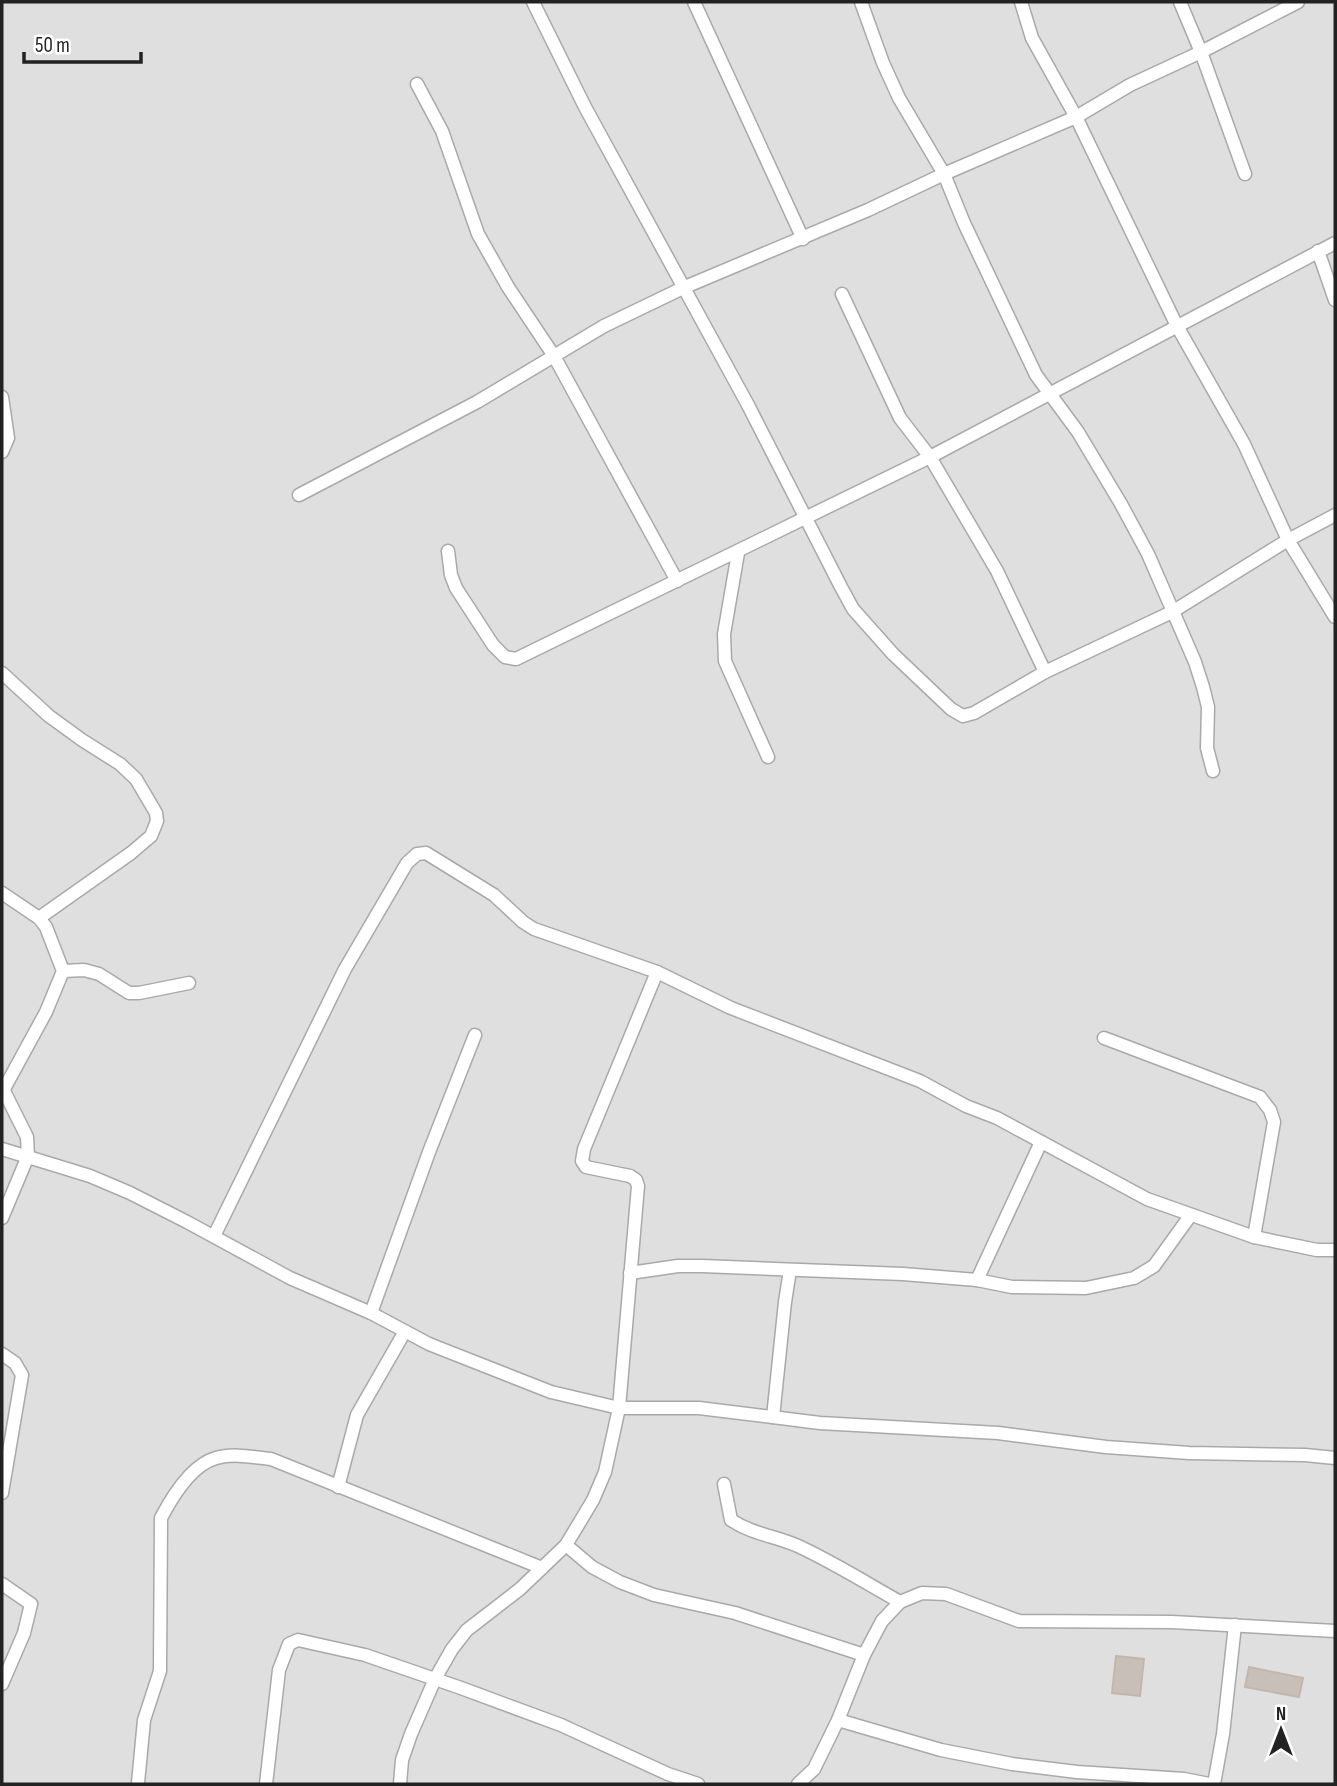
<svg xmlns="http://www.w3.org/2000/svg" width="1337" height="1786" viewBox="0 0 1337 1786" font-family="'Sofia Sans Condensed',sans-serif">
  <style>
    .residential { fill: #e0dfdf }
    .building { fill: #c7bfb8; stroke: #c4b6ab; stroke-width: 2 }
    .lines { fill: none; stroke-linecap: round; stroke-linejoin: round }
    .street-casing { stroke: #a9a9a9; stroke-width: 15 }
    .street { stroke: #fff; stroke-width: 12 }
  </style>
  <rect width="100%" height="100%" fill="#f2efe9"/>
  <!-- residential -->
  <rect class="residential" x="2" y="2" width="1333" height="1782"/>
  <!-- building -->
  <g class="building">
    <path d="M1116,1656L1144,1659L1140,1696L1112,1693Z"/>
    <path d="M1249,1667L1303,1678L1299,1697L1245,1687Z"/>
  </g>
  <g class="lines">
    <!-- street casing -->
    <g class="street-casing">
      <g id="street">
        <path d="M533,2L585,107L748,405L841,587L853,609L893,654L951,709L963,716L974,713L1045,672L1172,612L1288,540L1335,515"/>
        <path d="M694,2L803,239"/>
        <path d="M861,2L883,63L899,98L944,174L964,223L1036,375L1078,432L1121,504L1148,554L1195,662L1203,687L1208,707L1207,748L1213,771"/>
        <path d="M1021,2L1032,38L1076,117L1177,326L1244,444L1288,540L1335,617"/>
        <path d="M1180,2L1201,52L1245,174"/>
        <path d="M417,84L442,131L478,234L508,287L554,356L677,581"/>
        <path d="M1318,251L1335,300"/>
        <path d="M842,294L900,418L930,457L997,571L1045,672"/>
        <path d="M2,397L8,438L2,452"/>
        <path d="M299,495L477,402L604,326L685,287L868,210L944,174L1076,117L1130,85L1201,52L1298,2"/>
        <path d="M448,551L451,575L456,588L493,645L505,657L516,659L930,457L1335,243"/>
        <path d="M738,553L724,634L725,661L768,757"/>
        <path d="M2,673L49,716L82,740L120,764L136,779L156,813L157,821L151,836L131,853L39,918"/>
        <path d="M2,893L39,918L46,927L63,971L46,1012L4,1089"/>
        <path d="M63,971L84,970L99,974L129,993H139L189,983"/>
        <path d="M1104,1038L1260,1097L1270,1110L1274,1122L1254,1237"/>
        <path d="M2,1087L27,1137L28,1156L2,1218"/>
        <path d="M2,1149L90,1176L130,1193L187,1222L290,1278L371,1313L429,1344L551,1392L619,1408H699L820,1423L998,1433L1106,1447L1189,1453L1305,1455L1335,1458"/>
        <path d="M214,1236L345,969L407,863L417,854L426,853L494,895L523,922L534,929L657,972L731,1008L920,1081L966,1106L997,1118L1147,1199L1254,1237L1317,1250H1335"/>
        <path d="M630,1273L678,1266H702L903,1274L977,1280L1012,1287L1086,1288L1134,1278L1154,1266L1190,1216"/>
        <path d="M977,1280L1041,1142"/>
        <path d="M371,1313L429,1152L475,1035"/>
        <path d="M2,1354L15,1363L22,1375L2,1493"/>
        <path d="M773,1417L785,1302L790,1270"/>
        <path d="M724,1484L731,1520C752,1534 775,1536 798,1546C833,1562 866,1583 900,1602"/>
        <path d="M338,1487L357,1415L404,1333"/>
        <path d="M566,1545L592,1567L620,1582L654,1595L735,1613L864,1655"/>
        <path d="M2,1584L31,1604L24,1633L2,1684"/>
        <path d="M838,1720L941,1750L1012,1764L1077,1772L1184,1779L1209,1784"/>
        <path d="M138,1783L144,1720L160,1671L161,1518C172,1497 191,1465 216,1458C233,1453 253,1457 271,1459L542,1568"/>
        <path d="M266,1784L279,1670L289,1644L298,1640L365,1655L461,1688L561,1725L668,1774L698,1784"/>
        <path d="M400,1784L402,1760L411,1734L435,1679L452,1649L467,1630L520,1589L566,1545L593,1500L605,1472L619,1408L638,1186L636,1180L630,1176L586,1167L582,1161L584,1149L657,972"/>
        <path d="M798,1784L814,1769L838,1720L864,1655L882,1621L900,1602L922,1593L946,1594L1019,1621L1172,1622L1335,1631"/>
        <path d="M1214,1784L1223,1734L1235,1625"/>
      </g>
    </g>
    <!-- street -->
    <use href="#street" class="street"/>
  </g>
  <!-- border -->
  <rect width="1337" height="1786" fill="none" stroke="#222222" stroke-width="7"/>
  <!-- north arrow -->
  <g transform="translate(1281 1730)" stroke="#ffffff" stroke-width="5" paint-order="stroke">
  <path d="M0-5L12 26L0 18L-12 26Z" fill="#222222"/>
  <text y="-10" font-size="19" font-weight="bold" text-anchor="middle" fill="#222222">N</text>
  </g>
  <!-- scale -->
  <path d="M24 52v10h117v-10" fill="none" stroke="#222222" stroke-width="3.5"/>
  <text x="35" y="52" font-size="21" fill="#222222" stroke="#ffffff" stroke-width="5" paint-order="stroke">50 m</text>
</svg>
